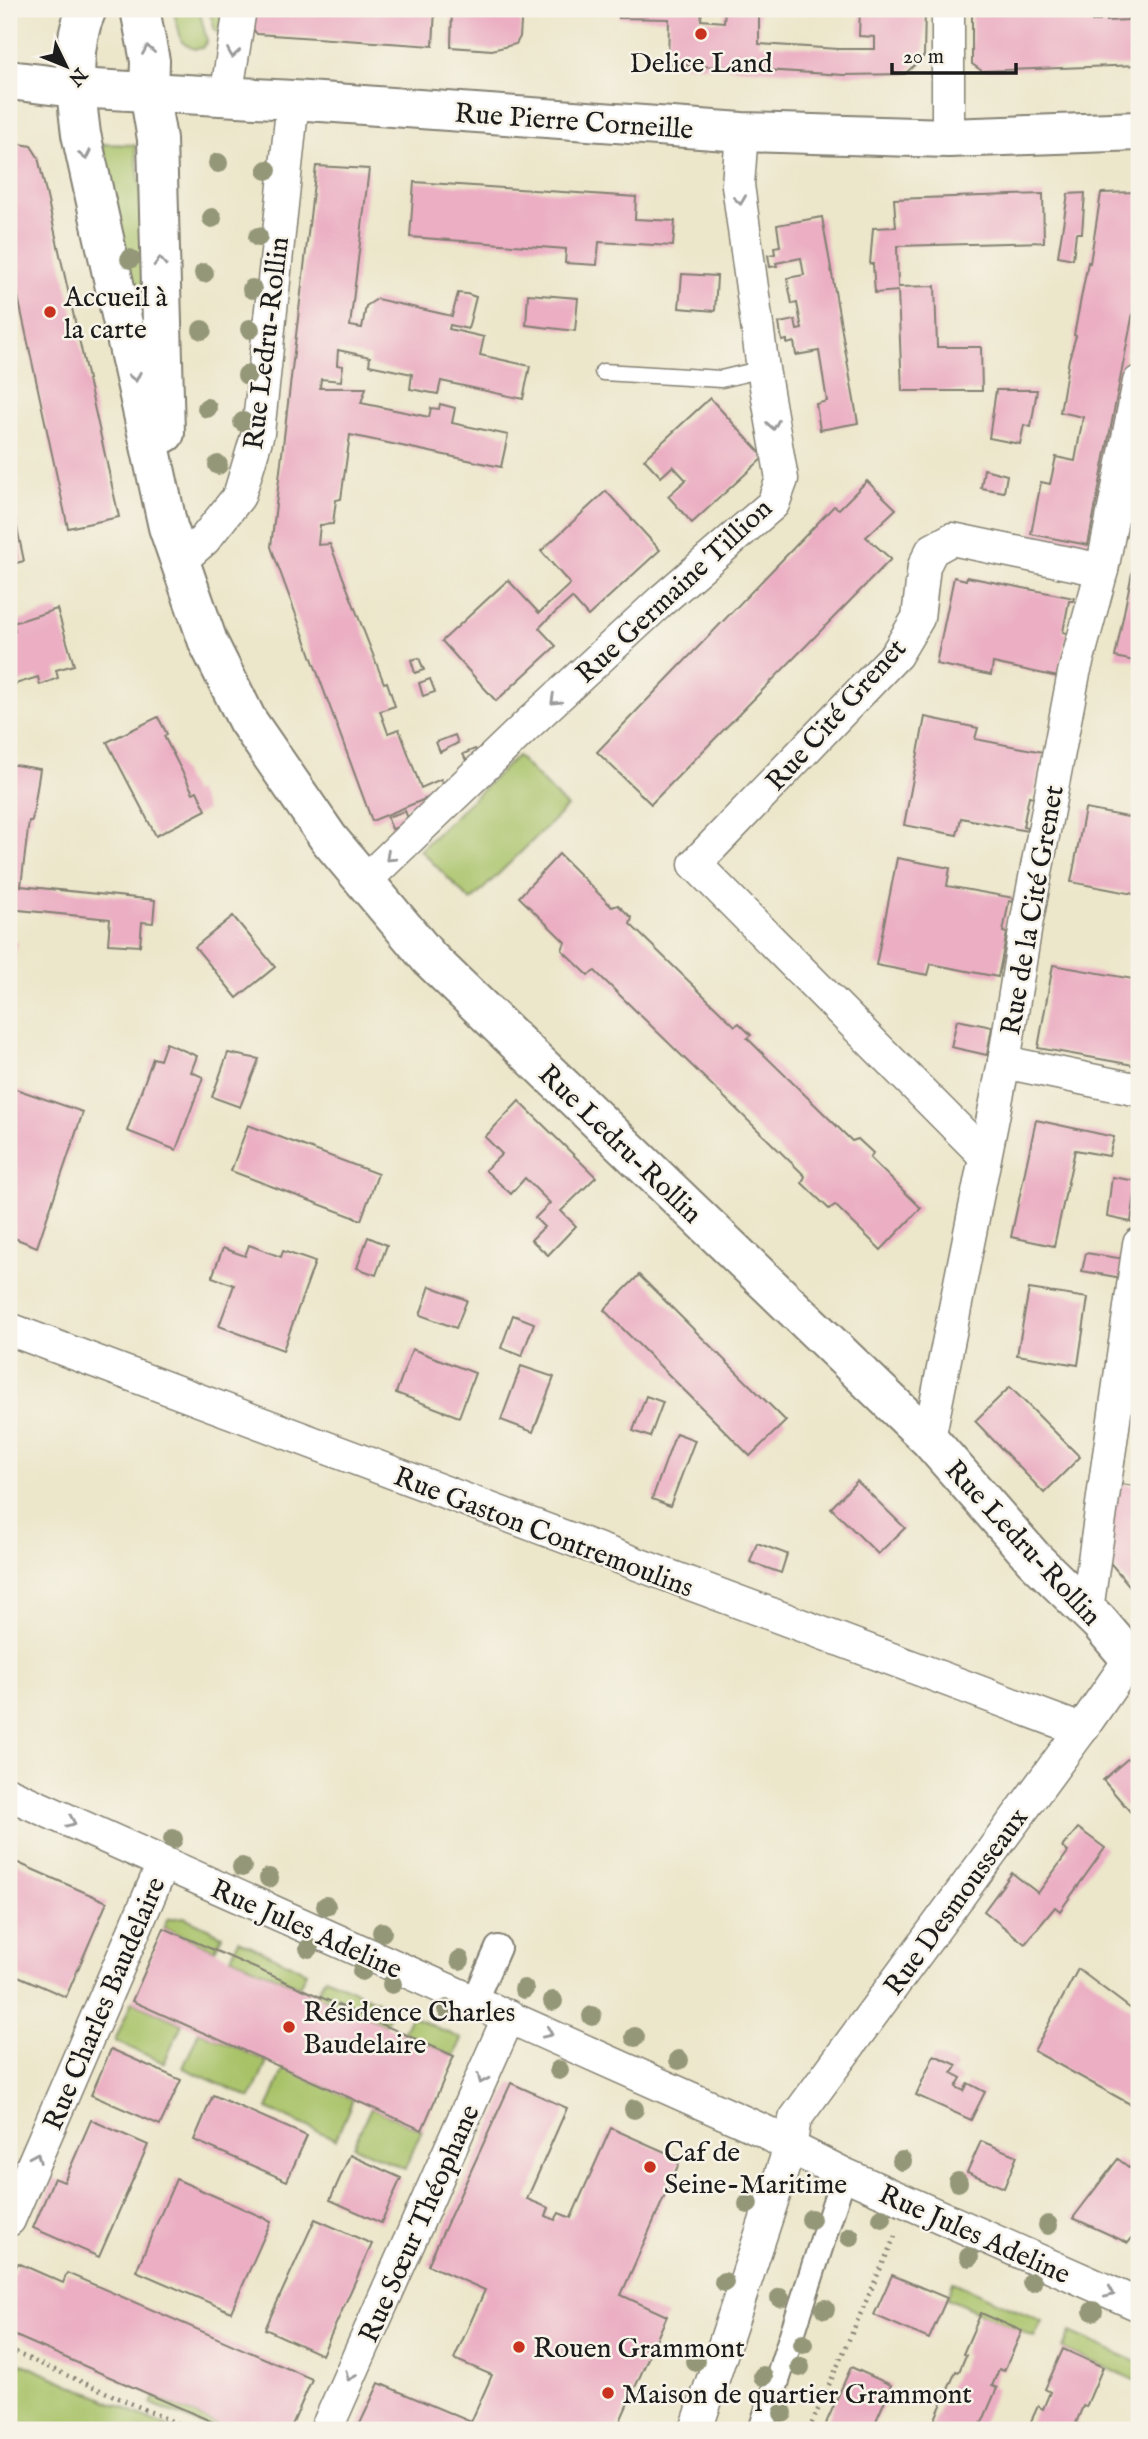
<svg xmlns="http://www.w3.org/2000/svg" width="1148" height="2439" viewBox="0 0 1148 2439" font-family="'IM FELL English',serif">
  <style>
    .green { fill: #a8c268; stroke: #626f42; stroke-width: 2 }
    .building { fill: #ebaec3 }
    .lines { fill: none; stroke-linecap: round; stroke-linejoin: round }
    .service-casing { stroke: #848173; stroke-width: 19 }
    .pedestrian-casing { stroke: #848173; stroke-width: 28 }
    .minor-casing { stroke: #848173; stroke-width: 35 }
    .tertiary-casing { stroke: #848173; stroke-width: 42 }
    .path { stroke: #848173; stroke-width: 4.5; stroke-dasharray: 2 5; stroke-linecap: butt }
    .service { stroke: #fff; stroke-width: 16 }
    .pedestrian { stroke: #fff; stroke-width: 24 }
    .minor { stroke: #fff; stroke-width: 32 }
    .tertiary { stroke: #fff; stroke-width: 38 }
    .tree { fill: #959779 }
    .oneway { stroke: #999 }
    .poi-dot { fill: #c8321e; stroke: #f7f3e8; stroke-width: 2.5 }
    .labels { text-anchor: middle; stroke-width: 5; stroke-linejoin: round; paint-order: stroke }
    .poi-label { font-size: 28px; fill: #1c1c1c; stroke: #f7f3e8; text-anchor: start }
    .street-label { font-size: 28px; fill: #1c1c1c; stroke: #f7f3e8 }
  </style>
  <rect width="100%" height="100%" fill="#f7f3e8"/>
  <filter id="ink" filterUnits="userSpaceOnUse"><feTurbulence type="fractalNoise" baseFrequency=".0143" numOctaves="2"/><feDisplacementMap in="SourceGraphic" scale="14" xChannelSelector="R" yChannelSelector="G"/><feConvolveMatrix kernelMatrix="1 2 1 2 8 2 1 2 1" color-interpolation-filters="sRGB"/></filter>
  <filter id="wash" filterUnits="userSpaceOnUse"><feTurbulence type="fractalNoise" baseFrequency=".00686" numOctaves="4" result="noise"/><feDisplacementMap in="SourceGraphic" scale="28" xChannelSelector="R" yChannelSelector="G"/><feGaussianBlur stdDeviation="1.57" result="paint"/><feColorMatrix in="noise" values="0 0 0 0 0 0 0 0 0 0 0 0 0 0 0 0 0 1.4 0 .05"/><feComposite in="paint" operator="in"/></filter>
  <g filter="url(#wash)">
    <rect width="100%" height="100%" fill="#ece6ca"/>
    <!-- green -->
    <g class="green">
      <path d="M173,9H199L207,41L202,48L194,49L182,42Z"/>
      <path d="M209,9H222L220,32L215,31Z"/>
      <path d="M102,144L135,145L141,195L144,320L127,274Z"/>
      <path d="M517,756L567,807L471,901L420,850Z"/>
      <path d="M184,1917L222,1935L215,1950L164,1928L167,1919Z"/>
      <path d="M239,1940L306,1972L299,1987L231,1957Z"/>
      <path d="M325,1977L393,2009L385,2025L316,1995Z"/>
      <path d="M132,2001L182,2024L164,2063L115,2041Z"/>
      <path d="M411,2016L462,2039L454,2056L403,2033Z"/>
      <path d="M199,2031L267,2061L251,2098L183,2068Z"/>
      <path d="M284,2068L353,2099L336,2139L267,2109Z"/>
      <path d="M371,2107L422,2130L405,2169L353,2146Z"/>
      <path d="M953,2282L1042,2321L1034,2337L947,2298Z"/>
      <path d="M1070,2332L1139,2363V2382L1063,2349Z"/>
      <path d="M9,2358L175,2430H9Z"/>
      <path d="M155,2397L230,2430H213L152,2404Z"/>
    </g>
    <g id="blocks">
      <!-- building -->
      <g class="building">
        <path d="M253,9H435L433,46L257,34L250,25Z"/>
        <path d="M452,9H522L520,37L516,44L492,50L451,47Z"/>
        <path d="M620,9H702L701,20L724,22L725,9H759V44L839,49H875V37L859,36L860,9H925L924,56L905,74L844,75L668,64L669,19L619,18Z"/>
        <path d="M972,9H1092V21H1100V15L1107,14V21L1128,20L1127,9H1139V65L982,71L972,64Z"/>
        <path d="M9,142L31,146L38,157L119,517L68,528L9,255Z"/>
        <path d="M316,166L369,169L350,326L362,328L366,306L377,299L452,316L458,293L467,294L476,297L468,329L450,325L449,329L484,337L480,355L530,366L523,399L441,381L438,394L410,389L412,374L369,365L370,357L338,350L337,365L343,366L341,381L321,379L320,388H366L361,403L429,417L431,408L439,409L440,404L455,408L452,423L508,435L501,467L350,435L341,499L336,500L333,524L320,525L318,545L330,544L384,683L387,682L395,706L380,711L388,733L399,729L421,788L441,779L447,790L372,821L271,547Z"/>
        <path d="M414,182L636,197L635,219L675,221L673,246L599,242L597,265L565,263L566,249L410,237Z"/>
        <path d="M1138,192L1139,282L1088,545L1031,534L1041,482L1050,484L1056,457L1075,461L1083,417L1060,412L1069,359L1076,336L1074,335L1088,262L1090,263L1101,193Z"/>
        <path d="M1085,193L1082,233H1076L1073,259L1058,256L1068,194Z"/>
        <path d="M1043,194L1044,242L897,246L898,287L935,286L937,347H981L982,391H902L898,291L875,293L873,264H870L873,228L896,227L894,199Z"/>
        <path d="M822,217L858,423L820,430L816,404L827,401L819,351L796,355L794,342L787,344V340L782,341L779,323L795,320L797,330L802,329L797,303L792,304L787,278L804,275L801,258L776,263L777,266L770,267L768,255L775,254L774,247L780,246L777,225Z"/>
        <path d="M682,274L717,276L715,311L679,308Z"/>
        <path d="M528,294L578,298L575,331L526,325Z"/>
        <path d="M996,390H1037L1031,427L1024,425L1020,444L989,438Z"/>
        <path d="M710,398L764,457L692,523L668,496L686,480L673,466L661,477L644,459Z"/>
        <path d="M984,469L1007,475L1004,492L981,488Z"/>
        <path d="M867,481L896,509L866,537L891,559L651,804L597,752L834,506L839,509Z"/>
        <path d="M9,489L24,561L9,565Z"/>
        <path d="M606,491L660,550L588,616L572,598L546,621L539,628L556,646L496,701L442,641L508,580L539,613L570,584L541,551Z"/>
        <path d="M1135,558H1139V662L1115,657Z"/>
        <path d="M954,577L966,580L967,577L1074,598L1073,601H1069L1063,632L1067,633L1058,677L993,663L991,675L936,664Z"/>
        <path d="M57,609L74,665L56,670L58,678L40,685L38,677L9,686V633L15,631L13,623Z"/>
        <path d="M419,658L424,670L415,673L411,660Z"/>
        <path d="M430,679L435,692L423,696L419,683Z"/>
        <path d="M158,717L167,734L164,736L193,793L197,791L206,810L156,836L107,742Z"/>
        <path d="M925,717L978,728L975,739L1043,752L1034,797L1029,796L1023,827L1027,828V831L961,818L957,835L904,825Z"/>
        <path d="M455,735L458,743L440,752L436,742Z"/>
        <path d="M475,749L480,759L470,769L463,754Z"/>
        <path d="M9,764L40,769L32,821H29L21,886L155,900L153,923L142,922L140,946L108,944L110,919L9,909Z"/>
        <path d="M1085,809L1139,819V895L1071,882Z"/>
        <path d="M405,811L410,823L392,829L387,817Z"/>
        <path d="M559,854L612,907L618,905L632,918L630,924L735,1026L739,1023L751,1035L747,1038L852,1141L858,1139L873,1153L870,1158L921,1208L881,1250L835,1205L829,1209L802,1183L805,1176L595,971L588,975L562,950L565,942L519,897Z"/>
        <path d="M897,858L950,868L947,886L1014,898L1013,902L1009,901L1003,932L1007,933L998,977L931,964L928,975L876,965Z"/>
        <path d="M233,916L275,967L237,998L195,947Z"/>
        <path d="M9,941H17L10,987H9Z"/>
        <path d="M1053,965L1139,980V1066L1038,1048Z"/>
        <path d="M957,1020L992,1027L987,1055L951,1047Z"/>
        <path d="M166,1043L197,1056L191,1072L203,1077L176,1150L127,1131L153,1058L160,1060Z"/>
        <path d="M228,1053L259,1059L240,1107L212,1097Z"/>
        <path d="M10,1087L83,1112L37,1247L9,1236Z"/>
        <path d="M519,1101L596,1177L561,1211L576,1226L548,1255L531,1240L544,1227L535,1218L550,1203L525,1178L511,1194L485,1170L502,1154L485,1137Z"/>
        <path d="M1036,1120L1114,1137L1109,1156L1075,1150L1054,1246L1011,1237Z"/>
        <path d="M248,1125L378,1174L361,1220L231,1171Z"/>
        <path d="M1112,1177L1137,1181L1131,1222L1107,1217Z"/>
        <path d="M368,1237L387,1245L376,1275L357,1268Z"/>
        <path d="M249,1245L281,1257L283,1251L315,1262L283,1350L219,1326L234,1285L212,1277L223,1248L245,1256Z"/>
        <path d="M1086,1253L1125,1259L1122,1278L1082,1271Z"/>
        <path d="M639,1275L786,1421L750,1456L604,1310Z"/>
        <path d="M430,1286L467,1300L456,1328L420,1315Z"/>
        <path d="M1029,1289L1088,1298L1078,1365L1017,1355Z"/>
        <path d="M513,1315L534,1323L522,1356L501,1348Z"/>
        <path d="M412,1349L475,1373L459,1417L396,1393Z"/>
        <path d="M521,1366L554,1377L533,1432L501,1420Z"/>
        <path d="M1010,1387L1080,1457L1044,1493L975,1421Z"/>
        <path d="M646,1396L663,1402L650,1437L633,1431Z"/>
        <path d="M676,1433L695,1440L670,1506L652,1499Z"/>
        <path d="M857,1481L905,1528L878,1554L831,1508Z"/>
        <path d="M1117,1483L1139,1487V1597L1106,1558Z"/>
        <path d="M757,1543L787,1554L781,1573L750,1562Z"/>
        <path d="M1139,1749V1822L1103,1780Z"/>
        <path d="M1078,1828L1105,1848L1060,1911L1055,1907L1025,1944L984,1911L1012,1873L1038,1893L1068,1852L1062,1847Z"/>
        <path d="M9,1859L107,1902L66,1997L9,1972Z"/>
        <path d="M164,1928L454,2056L422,2130L132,2001Z"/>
        <path d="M1078,1969L1139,2015V2109L1034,2051Z"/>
        <path d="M111,2049L181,2080L160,2125L91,2095Z"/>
        <path d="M934,2055L957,2065L952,2073L961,2078L956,2087L964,2091L968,2083L985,2092L971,2120L916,2095Z"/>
        <path d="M511,2083L567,2108L527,2199L549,2208L546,2216L555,2220L559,2213L571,2218L611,2128L681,2159L621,2295L667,2316L616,2430H357L379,2383L471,2422L492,2375L454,2359L485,2290L428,2265Z"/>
        <path d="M213,2095L307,2136L287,2181L194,2140Z"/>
        <path d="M91,2120L148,2145L99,2257L33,2228L54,2178L64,2182Z"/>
        <path d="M981,2141L1017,2156L1004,2188L967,2172Z"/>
        <path d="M350,2155L401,2178L381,2223L330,2200Z"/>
        <path d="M1118,2159L1139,2175V2229L1128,2243L1073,2218Z"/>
        <path d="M176,2179L271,2221L231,2312L136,2271Z"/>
        <path d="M315,2219L372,2244L322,2355L265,2329Z"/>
        <path d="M18,2263L63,2283L67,2273L312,2379L290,2430H231L9,2333V2283Z"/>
        <path d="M892,2275L947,2298L929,2339L874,2315Z"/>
        <path d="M981,2313L1022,2331L1004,2371L999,2369L992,2386L997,2388L979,2430H937L931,2428L956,2371L959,2372L966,2355L963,2354Z"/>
        <path d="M1063,2349L1103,2367L1086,2407L1083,2406L1076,2423L1078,2424L1075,2430H1027L1038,2406L1043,2409L1050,2392L1045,2389Z"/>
        <path d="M851,2367L891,2385L883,2405L872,2430H823Z"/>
      </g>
    </g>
  </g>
  <g filter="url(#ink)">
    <use href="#blocks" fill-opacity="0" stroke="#848173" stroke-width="2"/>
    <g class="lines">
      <!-- service casing -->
      <g class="service-casing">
        <path id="service" d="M603,372L721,379L763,369"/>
      </g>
      <!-- pedestrian casing -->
      <g class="pedestrian-casing">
        <g id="pedestrian">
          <path d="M474,2002L498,1948"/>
          <path d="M761,2430L844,2174"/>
        </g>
      </g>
      <!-- minor casing -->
      <g class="minor-casing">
        <g id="minor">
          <path d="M226,97L240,9"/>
          <path d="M948,138V9"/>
          <path d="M180,561L204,540L239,496L258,433L293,100"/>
          <path d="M365,881L526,726L661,601L773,504L782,479L763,369L738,185L742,132"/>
          <path d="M1004,1062L1139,1090"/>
          <path d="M985,1156L695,864L896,655L918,618L924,566L932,550L952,539L1102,570"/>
          <path d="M9,1329L1081,1730"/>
          <path d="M929,1439L1004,1062L1026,925L1074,673L1102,570L1139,382"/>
          <path d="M1087,1610L1139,1244"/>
          <path d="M9,1794L764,2131L790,2147L844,2174L1139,2305"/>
          <path d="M9,2220L163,1864"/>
          <path d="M326,2430L509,2016"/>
          <path d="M696,2430L790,2147L795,2119L1081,1730L1130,1659"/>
        </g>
      </g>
      <!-- tertiary casing -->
      <g class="tertiary-casing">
        <g id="tertiary">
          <path d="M87,9C69,47 76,93 81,134L168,527L208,642L247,720L329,839L429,958L929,1439L1034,1559L1099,1622L1139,1669"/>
          <path d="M140,9L150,61L149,92L157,139L165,433"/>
          <path d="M9,80L75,88L293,100L742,132L948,138L1139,131"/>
        </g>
      </g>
      <!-- path -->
      <g class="path">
        <path d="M9,2350L192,2430"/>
        <path d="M809,2430L895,2236"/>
      </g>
      <!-- service -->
      <use href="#service" class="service"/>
      <!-- pedestrian -->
      <use href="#pedestrian" class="pedestrian"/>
      <!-- minor -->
      <use href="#minor" class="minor"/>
      <!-- tertiary -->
      <use href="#tertiary" class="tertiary"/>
    </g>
    <!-- trees -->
    <g class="tree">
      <circle cx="218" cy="163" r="10"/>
      <circle cx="267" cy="170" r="10"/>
      <circle cx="212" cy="218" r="10"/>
      <circle cx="258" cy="237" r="10"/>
      <circle cx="130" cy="259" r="10"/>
      <circle cx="204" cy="273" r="10"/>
      <circle cx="252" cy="289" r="10"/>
      <circle cx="250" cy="329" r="10"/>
      <circle cx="202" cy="330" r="10"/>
      <circle cx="247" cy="375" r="10"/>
      <circle cx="207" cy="408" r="10"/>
      <circle cx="243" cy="422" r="10"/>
      <circle cx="218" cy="465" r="10"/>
      <circle cx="173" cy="1839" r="10"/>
      <circle cx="242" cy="1867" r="10"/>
      <circle cx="269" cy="1878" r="10"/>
      <circle cx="326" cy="1906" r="10"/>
      <circle cx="382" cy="1932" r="10"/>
      <circle cx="309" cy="1948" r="10"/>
      <circle cx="460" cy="1960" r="10"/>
      <circle cx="362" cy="1971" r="10"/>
      <circle cx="392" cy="1984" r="10"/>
      <circle cx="524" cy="1989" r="10"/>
      <circle cx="553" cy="2001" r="10"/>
      <circle cx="447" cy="2009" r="10"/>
      <circle cx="592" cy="2016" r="10"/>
      <circle cx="635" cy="2037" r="10"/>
      <circle cx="679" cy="2060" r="10"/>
      <circle cx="559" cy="2070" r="10"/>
      <circle cx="634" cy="2109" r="10"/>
      <circle cx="902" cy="2161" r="10"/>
      <circle cx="958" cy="2182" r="10"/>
      <circle cx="748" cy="2204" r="10"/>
      <circle cx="882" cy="2218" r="10"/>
      <circle cx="811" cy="2219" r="10"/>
      <circle cx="1048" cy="2225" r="10"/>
      <circle cx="850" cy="2237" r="10"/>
      <circle cx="969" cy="2257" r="10"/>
      <circle cx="724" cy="2282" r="10"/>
      <circle cx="1032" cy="2282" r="10"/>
      <circle cx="780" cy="2298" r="10"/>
      <circle cx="825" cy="2309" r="10"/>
      <circle cx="1093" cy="2311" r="10"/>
      <circle cx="803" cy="2344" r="10"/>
      <circle cx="695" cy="2361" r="10"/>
      <circle cx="800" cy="2367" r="10"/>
      <circle cx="763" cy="2376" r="10"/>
      <circle cx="783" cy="2413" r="10"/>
    </g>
    <!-- one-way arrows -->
    <defs><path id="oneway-chevron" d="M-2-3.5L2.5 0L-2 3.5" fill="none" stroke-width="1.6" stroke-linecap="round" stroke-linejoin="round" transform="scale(1.75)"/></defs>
    <g class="oneway">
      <use href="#oneway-chevron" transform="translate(148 50) rotate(-99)"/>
      <use href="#oneway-chevron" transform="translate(233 53) rotate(99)"/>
      <use href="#oneway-chevron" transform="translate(85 155) rotate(78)"/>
      <use href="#oneway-chevron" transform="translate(740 200) rotate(82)"/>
      <use href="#oneway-chevron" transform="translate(160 262) rotate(-92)"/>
      <use href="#oneway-chevron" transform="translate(135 377) rotate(78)"/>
      <use href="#oneway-chevron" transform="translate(773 425) rotate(80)"/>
      <use href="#oneway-chevron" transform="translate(555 700) rotate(137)"/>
      <use href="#oneway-chevron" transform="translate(390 857) rotate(137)"/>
      <use href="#oneway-chevron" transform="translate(71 1822) rotate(24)"/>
      <use href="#oneway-chevron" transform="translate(548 2033) rotate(24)"/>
      <use href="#oneway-chevron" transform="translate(482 2079) rotate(114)"/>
      <use href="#oneway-chevron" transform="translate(36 2157) rotate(-67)"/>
      <use href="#oneway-chevron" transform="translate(1110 2293) rotate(24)"/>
      <use href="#oneway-chevron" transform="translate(350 2376) rotate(114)"/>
    </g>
  </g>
  <!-- markers -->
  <g class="poi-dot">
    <circle cx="701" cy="34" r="7"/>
    <circle cx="50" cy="312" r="7"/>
    <circle cx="289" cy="2027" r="7"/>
    <circle cx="650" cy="2167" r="7"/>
    <circle cx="519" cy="2347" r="7"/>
    <circle cx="608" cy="2393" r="7"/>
  </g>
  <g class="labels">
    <!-- poi labels -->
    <g class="poi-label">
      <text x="701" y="72" text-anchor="middle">Delice Land</text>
      <text x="64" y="306">Accueil à<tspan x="64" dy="32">la carte</tspan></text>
      <text x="303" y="2021">Résidence Charles<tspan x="303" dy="32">Baudelaire</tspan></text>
      <text x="664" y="2161">Caf de<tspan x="664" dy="32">Seine-Maritime</tspan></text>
      <text x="533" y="2357">Rouen Grammont</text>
      <text x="622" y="2403">Maison de quartier Grammont</text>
    </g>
    <!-- street labels -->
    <g class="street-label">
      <text transform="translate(574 120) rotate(4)" y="10">Rue Pierre Corneille</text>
      <text transform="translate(265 343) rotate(-83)" y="10">Rue Ledru-Rollin</text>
      <text transform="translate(673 590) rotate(-43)" y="10">Rue Germaine Tillion</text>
      <text transform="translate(835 714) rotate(-48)" y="10">Rue Cité Grenet</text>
      <text transform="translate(1031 910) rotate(-80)" y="10">Rue de la Cité Grenet</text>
      <text transform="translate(621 1143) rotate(44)" y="10">Rue Ledru-Rollin</text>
      <text transform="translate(544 1531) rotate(21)" y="10">Rue Gaston Contremoulins</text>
      <text transform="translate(1024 1542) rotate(47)" y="10">Rue Ledru-Rollin</text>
      <text transform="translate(955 1901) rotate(-54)" y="10">Rue Desmousseaux</text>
      <text transform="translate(307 1928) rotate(24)" y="10">Rue Jules Adeline</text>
      <text transform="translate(103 2003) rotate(-67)" y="10">Rue Charles Baudelaire</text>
      <text transform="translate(418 2223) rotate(-66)" y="10">Rue Sœur Théophane</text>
      <text transform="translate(975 2233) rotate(24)" y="10">Rue Jules Adeline</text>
    </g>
  </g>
  <!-- margin -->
  <rect width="1148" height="2439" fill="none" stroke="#f7f3e8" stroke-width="35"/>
  <!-- north arrow -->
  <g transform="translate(66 66) rotate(133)" stroke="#f7f3e8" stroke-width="5" paint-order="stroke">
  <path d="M0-5L12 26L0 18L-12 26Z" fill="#1c1c1c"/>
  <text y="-10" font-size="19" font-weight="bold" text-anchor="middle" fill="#1c1c1c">N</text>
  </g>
  <!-- scale -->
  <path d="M892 63v10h124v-10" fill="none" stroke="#1c1c1c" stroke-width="3.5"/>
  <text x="903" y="63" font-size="21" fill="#1c1c1c" stroke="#f7f3e8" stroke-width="5" paint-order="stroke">20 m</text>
</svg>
